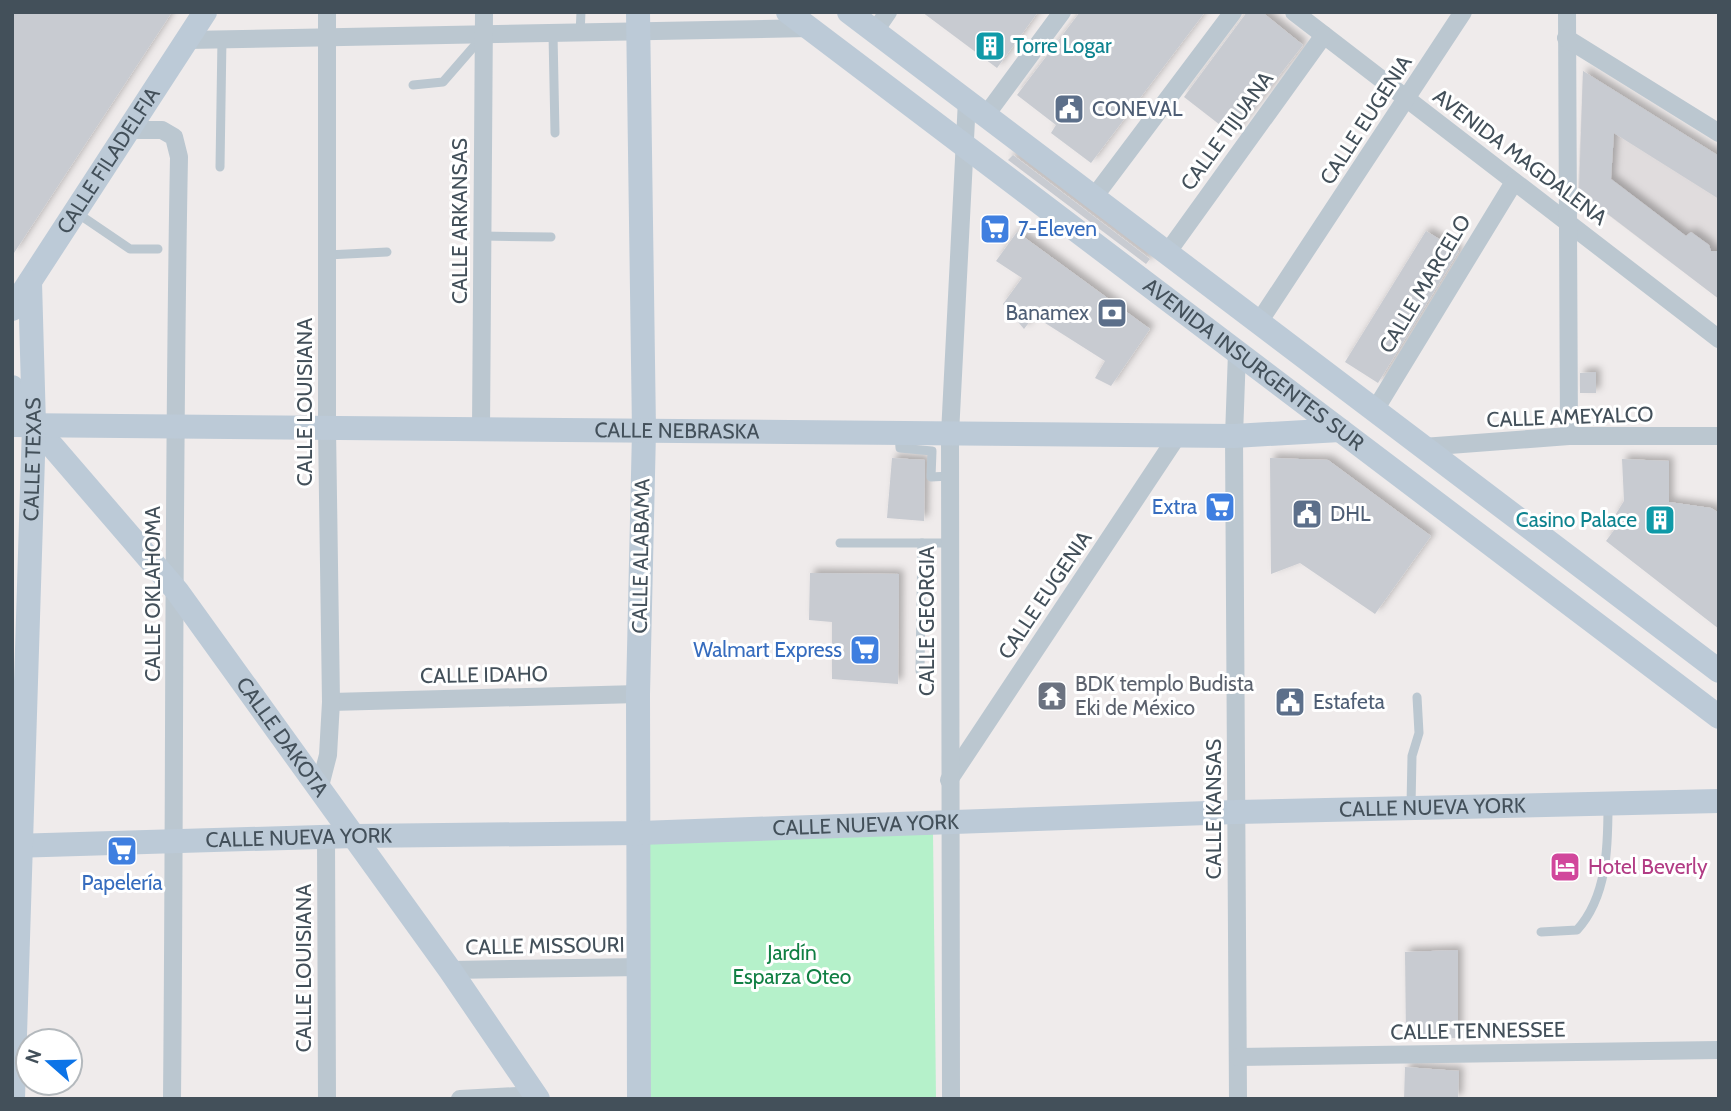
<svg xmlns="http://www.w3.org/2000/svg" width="1731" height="1111" viewBox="0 0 1731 1111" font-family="Cabin,sans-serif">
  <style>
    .education { fill: #e0dcdd }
    .green { fill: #b5f1ca }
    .building { fill: #c8cbd1; filter: url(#shadow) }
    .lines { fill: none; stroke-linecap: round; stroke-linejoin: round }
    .lane { stroke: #bbc7d0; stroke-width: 9 }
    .street { stroke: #bbc7d0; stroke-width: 18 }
    .secondary { stroke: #bccad7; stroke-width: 24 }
    .labels { text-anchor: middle; stroke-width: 6; stroke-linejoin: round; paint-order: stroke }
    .culture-label { font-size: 21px; fill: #0d838f; stroke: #fff; text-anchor: start }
    .service-label { font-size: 21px; fill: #4e5e75; stroke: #fff; text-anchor: start }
    .street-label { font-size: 21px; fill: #43505a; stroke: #fff }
    .shop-label { font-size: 21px; fill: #366cbe; stroke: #fff; text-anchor: end }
    .worship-label { font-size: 21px; fill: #5b616d; stroke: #fff; text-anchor: start }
    .hotel-label { font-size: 21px; fill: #b23c85; stroke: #fff; text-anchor: start }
    .park-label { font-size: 21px; fill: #107f43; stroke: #fff }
  </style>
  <defs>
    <filter id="shadow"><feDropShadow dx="4.5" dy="-4.5" stdDeviation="3.5" flood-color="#0004"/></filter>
  </defs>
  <rect width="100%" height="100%" fill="#efebeb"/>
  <!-- education -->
  <path class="education" d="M1583,71L1719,156V299L1578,192Z"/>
  <!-- green -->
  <path class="green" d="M933,832L936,1099H650L648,833Z"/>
  <!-- building -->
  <g class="building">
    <path d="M12,12H172L12,256Z"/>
    <path d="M922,12H1038L997,68Z"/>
    <path d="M1080,12H1205L1091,163L1051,133L1056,125L1017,95Z"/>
    <path d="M1247,12H1262L1303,45L1233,135L1184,97Z"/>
    <path d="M1583,71L1719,156V199L1614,133L1611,179L1686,236L1691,232L1709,245L1711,251H1719V299L1579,192Z"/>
    <path d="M1013,155L1150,259L1146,264L1008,160Z"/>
    <path d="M1426,231L1459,251L1378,383L1345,362Z"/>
    <path d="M1017,232L1150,329L1111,386L1095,378L1105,361L1034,316L1024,329L1003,304L1022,278L996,261Z"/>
    <path d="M1596,372V393H1580V373Z"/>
    <path d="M892,458L925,460L924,521L887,518Z"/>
    <path d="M1270,458L1328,460L1431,536L1375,614L1300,563L1271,574Z"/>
    <path d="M1622,459L1669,461V502L1711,508L1719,513V629L1606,541L1620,522L1614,517L1624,501Z"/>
    <path d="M810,573L899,574L898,684L832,679V622L809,620Z"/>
    <path d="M1458,950V1038L1406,1037L1405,952Z"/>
    <path d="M1405,1067L1459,1071L1458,1099H1404Z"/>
  </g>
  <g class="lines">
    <!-- lane -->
    <g class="lane">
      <path d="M553,34L555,133"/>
      <path d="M580,34L581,12"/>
      <path d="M413,85L443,82L483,36"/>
      <path d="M220,167L222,38"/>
      <path d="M77,213L130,249H158"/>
      <path d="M482,236L551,237"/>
      <path d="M327,255L387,252"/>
      <path d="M899,435L900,448L932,451L931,477L950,476"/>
      <path d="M840,543H950"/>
      <path d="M920,671L922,543"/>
      <path d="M1411,806L1412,756L1419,733L1417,697"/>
      <path d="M1541,932L1577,930C1607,897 1608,848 1608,805"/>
    </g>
    <!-- street -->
    <g class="street">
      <path d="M1294,12L1719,339"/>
      <path d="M1567,12L1569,436"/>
      <path d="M875,31L888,12"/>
      <path d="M1566,38L1719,133"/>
      <path d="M187,40L810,28"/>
      <path d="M986,115L1062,12"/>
      <path d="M128,130H162L174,137L179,157C173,471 175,785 172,1099"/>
      <path d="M1094,197L1233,12"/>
      <path d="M1167,253L1324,35"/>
      <path d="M1259,322L1463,12"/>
      <path d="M1237,352L1234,436L1238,1099"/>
      <path d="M1375,410L1514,182"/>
      <path d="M481,430L484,12"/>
      <path d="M1423,447L1569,436H1719"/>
      <path d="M331,702L638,694"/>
      <path d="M949,780L1178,435"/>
      <path d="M319,790L328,755L331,702L327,428V12"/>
      <path d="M326,837L327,1099"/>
      <path d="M450,970L641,967"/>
      <path d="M1238,1057L1719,1050"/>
      <path d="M460,1099L535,1095"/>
      <path d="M951,1099L950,434L967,100"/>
    </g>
    <!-- secondary -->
    <g class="secondary">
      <path d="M638,12L644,431L638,694L639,1099"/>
      <path id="s1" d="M788,12L1719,717"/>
      <path d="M849,12L1719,671"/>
      <path id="s2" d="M12,309L205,12"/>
      <path id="s3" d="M12,387L34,425L177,591L450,970L538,1099"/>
      <path id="s4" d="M12,425L1234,436L1340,430"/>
      <path id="s5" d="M12,846L354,836L640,833L1236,812L1719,801"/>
      <path id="s6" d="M13,1099L34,425L30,282"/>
    </g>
  </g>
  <!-- icons -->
  <defs>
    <g id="building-square" transform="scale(1.575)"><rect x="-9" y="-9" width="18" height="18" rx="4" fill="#0f9aa8" stroke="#fff"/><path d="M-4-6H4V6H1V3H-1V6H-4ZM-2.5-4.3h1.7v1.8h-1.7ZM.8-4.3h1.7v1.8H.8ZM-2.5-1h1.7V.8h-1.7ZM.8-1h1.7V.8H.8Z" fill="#fff"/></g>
    <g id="civic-square" transform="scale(1.575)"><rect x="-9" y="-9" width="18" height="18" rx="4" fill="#5c6f8a" stroke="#fff"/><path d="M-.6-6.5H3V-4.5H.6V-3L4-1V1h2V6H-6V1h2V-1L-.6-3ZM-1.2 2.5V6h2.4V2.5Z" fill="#fff"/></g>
    <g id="supermarket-square" transform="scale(1.575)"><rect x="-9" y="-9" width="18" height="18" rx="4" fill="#3f7fe0" stroke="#fff"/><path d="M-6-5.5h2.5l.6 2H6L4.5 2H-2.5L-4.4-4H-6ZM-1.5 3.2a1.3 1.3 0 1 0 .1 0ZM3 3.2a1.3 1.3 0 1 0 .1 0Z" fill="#fff"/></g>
    <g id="bank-square" transform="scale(1.575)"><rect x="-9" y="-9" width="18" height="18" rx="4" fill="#5c6f8a" stroke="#fff"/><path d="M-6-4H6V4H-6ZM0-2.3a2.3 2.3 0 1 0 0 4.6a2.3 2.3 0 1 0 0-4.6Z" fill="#fff"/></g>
    <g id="temple-square" transform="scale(1.575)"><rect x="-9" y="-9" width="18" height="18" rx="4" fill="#6b7280" stroke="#fff"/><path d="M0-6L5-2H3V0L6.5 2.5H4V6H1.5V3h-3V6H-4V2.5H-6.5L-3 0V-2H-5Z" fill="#fff"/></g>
    <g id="hotel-square" transform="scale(1.575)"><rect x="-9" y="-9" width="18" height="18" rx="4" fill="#d1479c" stroke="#fff"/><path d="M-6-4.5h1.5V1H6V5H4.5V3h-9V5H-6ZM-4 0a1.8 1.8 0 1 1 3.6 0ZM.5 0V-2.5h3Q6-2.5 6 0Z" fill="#fff"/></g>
  </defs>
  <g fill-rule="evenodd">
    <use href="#building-square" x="990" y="46"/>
    <use href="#civic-square" x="1069" y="109"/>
    <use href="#supermarket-square" x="995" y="229"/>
    <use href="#bank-square" x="1112" y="313"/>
    <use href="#supermarket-square" x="1220" y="507"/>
    <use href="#civic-square" x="1307" y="514"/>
    <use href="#building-square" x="1660" y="520"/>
    <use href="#supermarket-square" x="865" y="650"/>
    <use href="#temple-square" x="1052" y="696"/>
    <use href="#civic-square" x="1290" y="702"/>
    <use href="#supermarket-square" x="122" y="851"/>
    <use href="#hotel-square" x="1565" y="867"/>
  </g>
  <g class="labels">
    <!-- culture labels -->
    <g class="culture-label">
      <text x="1013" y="53">Torre Logar</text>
      <text x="1637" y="527" text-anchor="end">Casino Palace</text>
    </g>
    <!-- service labels -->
    <g class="service-label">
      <text x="1092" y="116">CONEVAL</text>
      <text x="1089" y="320" text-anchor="end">Banamex</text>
      <text x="1330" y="521">DHL</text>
      <text x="1313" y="709">Estafeta</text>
    </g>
    <!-- street labels -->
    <g class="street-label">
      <text transform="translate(1366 120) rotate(-57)" y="7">CALLE EUGENIA</text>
      <text transform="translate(1227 131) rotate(-54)" y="7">CALLE TIJUANA</text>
      <text transform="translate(1520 157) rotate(37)" y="7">AVENIDA MAGDALENA</text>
      <text dy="7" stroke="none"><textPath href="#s2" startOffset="177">CALLE FILADELFIA</textPath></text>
      <text transform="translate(460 221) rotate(-90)" y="7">CALLE ARKANSAS</text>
      <text transform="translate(1425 284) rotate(-59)" y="7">CALLE MARCELO</text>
      <text dy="7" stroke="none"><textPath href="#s1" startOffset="584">AVENIDA INSURGENTES SUR</textPath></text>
      <text transform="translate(305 402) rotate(-90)" y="7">CALLE LOUISIANA</text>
      <text transform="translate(1570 417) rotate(-2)" y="7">CALLE AMEYALCO</text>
      <text dy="7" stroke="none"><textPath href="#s4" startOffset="665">CALLE NEBRASKA</textPath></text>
      <text dy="7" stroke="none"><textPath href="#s6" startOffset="640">CALLE TEXAS</textPath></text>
      <text transform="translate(641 556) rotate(-89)" y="7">CALLE ALABAMA</text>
      <text transform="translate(153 594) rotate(-90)" y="7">CALLE OKLAHOMA</text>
      <text transform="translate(1045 595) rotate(-56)" y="7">CALLE EUGENIA</text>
      <text transform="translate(927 621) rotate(-90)" y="7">CALLE GEORGIA</text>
      <text transform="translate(484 675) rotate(-1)" y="7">CALLE IDAHO</text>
      <text dy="7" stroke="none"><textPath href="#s3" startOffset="443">CALLE DAKOTA</textPath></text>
      <text dy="7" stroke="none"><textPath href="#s5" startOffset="1421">CALLE NUEVA YORK</textPath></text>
      <text transform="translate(1214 809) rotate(-90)" y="7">CALLE KANSAS</text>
      <text dy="7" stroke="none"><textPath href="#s5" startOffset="854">CALLE NUEVA YORK</textPath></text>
      <text dy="7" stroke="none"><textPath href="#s5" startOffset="287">CALLE NUEVA YORK</textPath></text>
      <text transform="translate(545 946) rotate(-1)" y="7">CALLE MISSOURI</text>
      <text transform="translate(304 968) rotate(-90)" y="7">CALLE LOUISIANA</text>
      <text transform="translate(1478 1031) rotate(-1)" y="7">CALLE TENNESSEE</text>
    </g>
    <!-- shop labels -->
    <g class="shop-label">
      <text x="1018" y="236" text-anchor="start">7-Eleven</text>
      <text x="1197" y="514">Extra</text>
      <text x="842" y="657">Walmart Express</text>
      <text x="122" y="890" text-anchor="middle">Papelería</text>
    </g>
    <!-- worship labels -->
    <g class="worship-label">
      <text x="1075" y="691">BDK templo Budista<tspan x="1075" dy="24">Eki de México</tspan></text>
    </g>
    <!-- hotel labels -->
    <g class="hotel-label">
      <text x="1588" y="874">Hotel Beverly</text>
    </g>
    <!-- park labels -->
    <g class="park-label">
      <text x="792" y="960">Jardín<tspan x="792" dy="24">Esparza Oteo</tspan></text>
    </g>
  </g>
  <!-- border -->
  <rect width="1731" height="1111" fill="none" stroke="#43505a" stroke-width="28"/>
  <!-- north arrow -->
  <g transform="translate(49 1062) rotate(290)"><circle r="33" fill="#ffffff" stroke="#b4b9bd" stroke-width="2"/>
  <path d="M0-5L12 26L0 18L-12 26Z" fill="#0d74e7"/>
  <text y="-10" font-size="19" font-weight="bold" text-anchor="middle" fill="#43505a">N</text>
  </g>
</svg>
